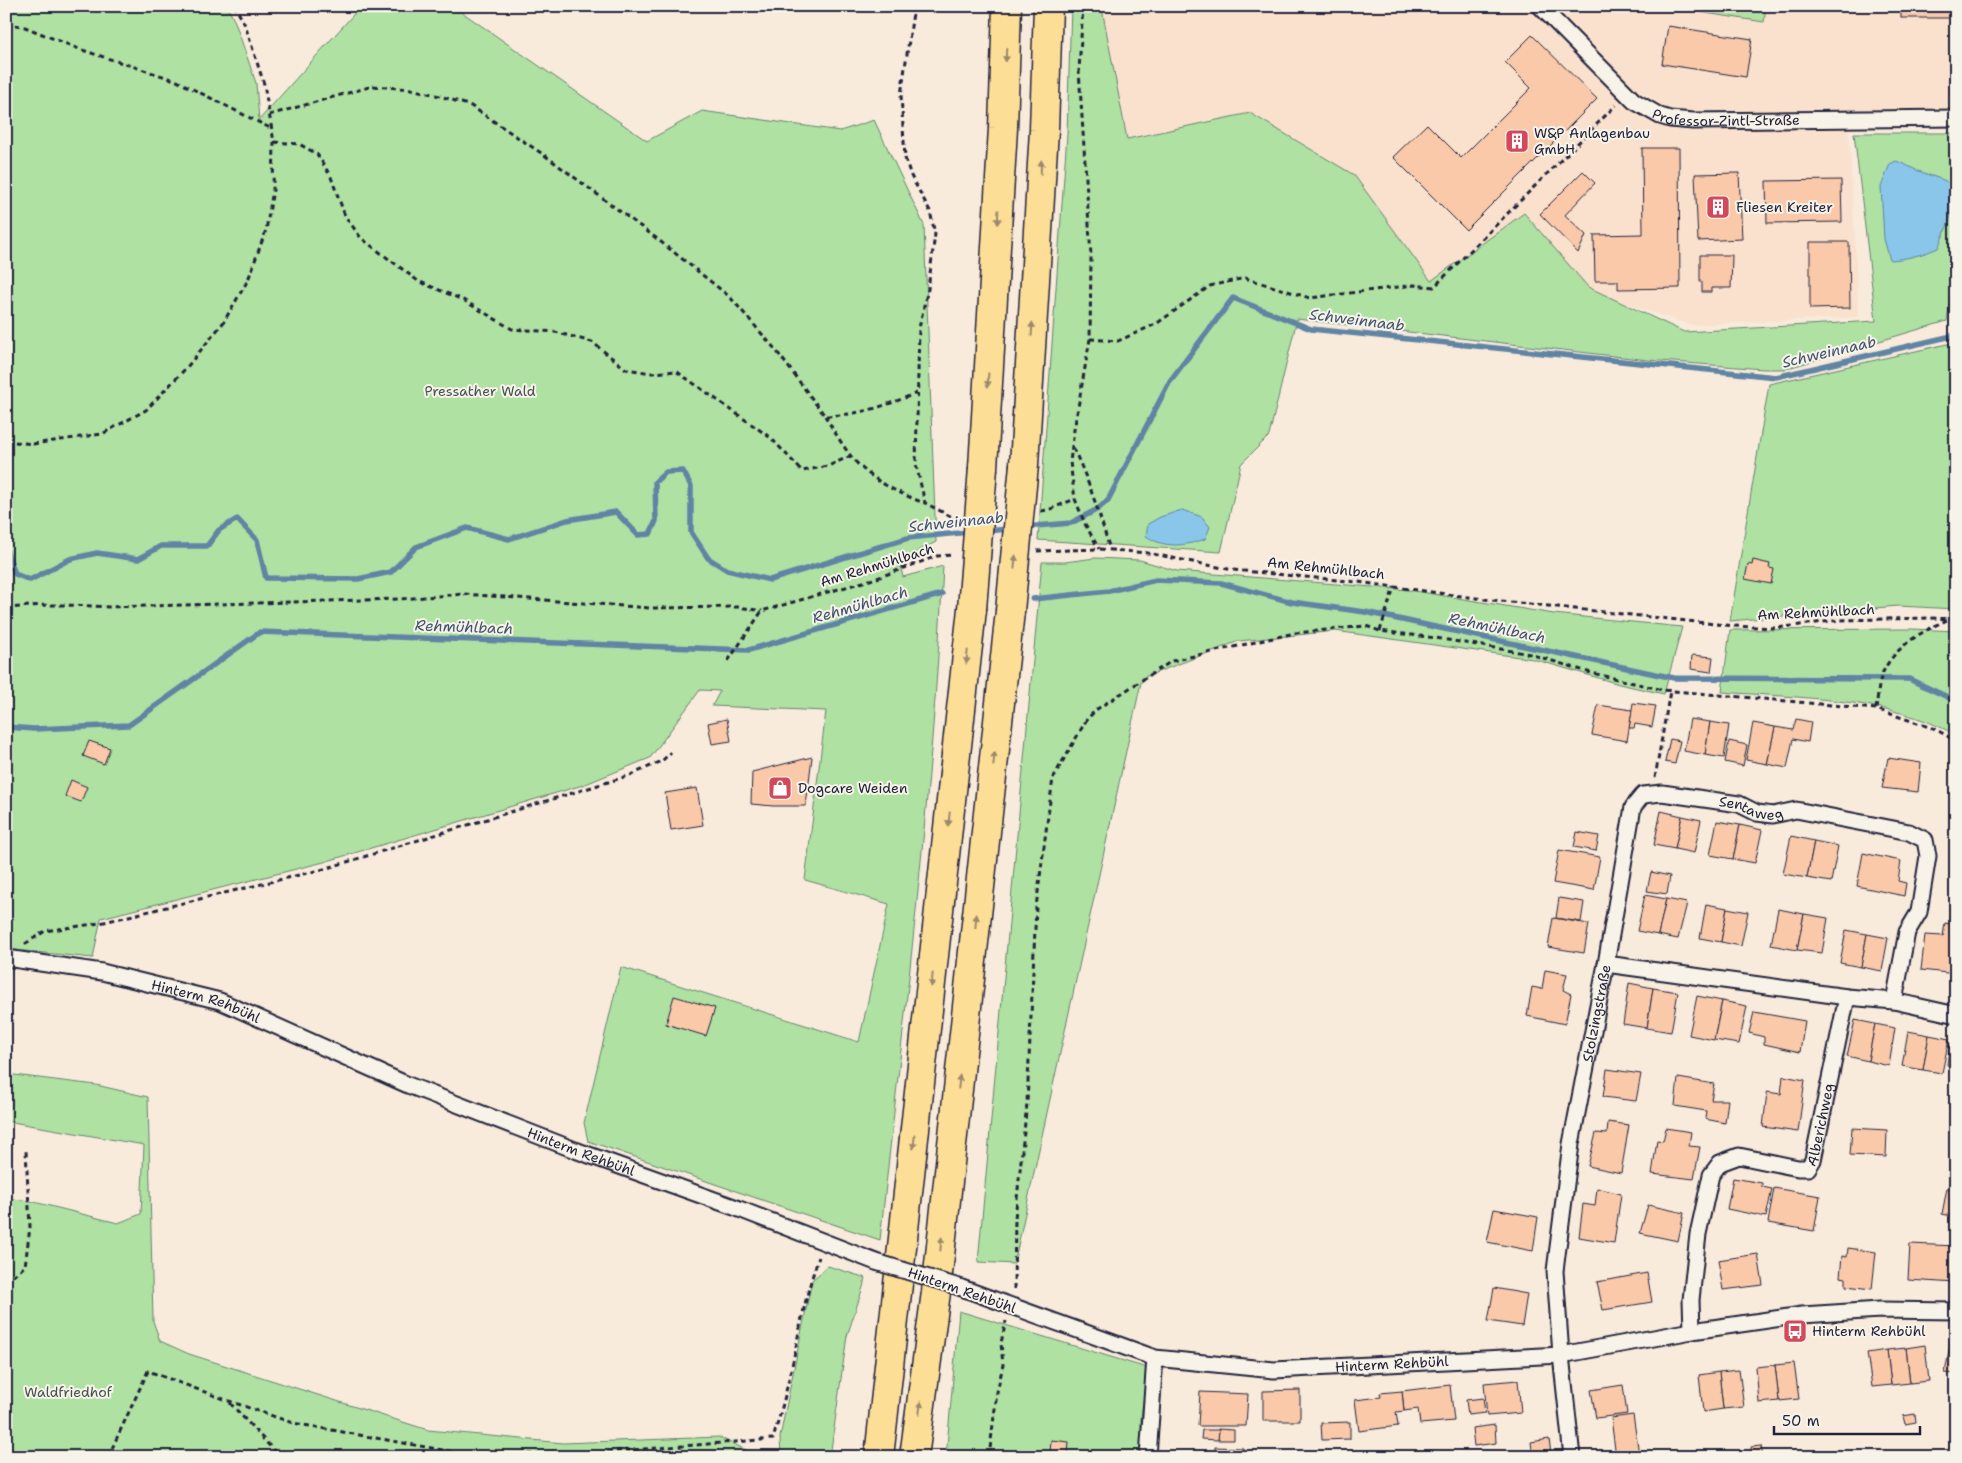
<svg xmlns="http://www.w3.org/2000/svg" width="1962" height="1463" viewBox="0 0 1962 1463" font-family="'Shantell Sans',sans-serif">
  <style>
    .built { fill: #f9e1cd }
    .green { fill: #aee1a2; stroke: #68826e }
    .water { fill: #8ac6ea; stroke: #6084a4 }
    .lines { fill: none; stroke-linecap: round; stroke-linejoin: round }
    .stream { stroke: #6084a4; stroke-width: 5.5 }
    .building { fill: #fac9aa; stroke: #22223b }
    .street-casing { stroke: #22223b; stroke-width: 19 }
    .highway-casing { stroke: #22223b; stroke-width: 31 }
    .path { stroke: #22223b; stroke-width: 3; stroke-dasharray: 5 4; stroke-linecap: butt }
    .street { stroke: #f7f3e8; stroke-width: 15 }
    .highway { stroke: #fdde96; stroke-width: 28 }
    .street-bridge-casing { stroke: #22223b; stroke-width: 19; stroke-linecap: butt }
    .highway-bridge-casing { stroke: #22223b; stroke-width: 31; stroke-linecap: butt }
    .street-bridge { stroke: #f7f3e8; stroke-width: 15 }
    .highway-bridge { stroke: #fdde96; stroke-width: 28 }
    .oneway { fill: #9a896d }
    .labels { text-anchor: middle; stroke-width: 4; stroke-linejoin: round; paint-order: stroke }
    .street-label { font-size: 14px; fill: #22223b; stroke: #f7f3e8 }
    .poi-label { font-size: 14px; fill: #22223b; stroke: #f7f3e8; text-anchor: start }
    .park-label { font-size: 14px; fill: #455255; stroke: #f7f3e8 }
    .water-label { font-size: 15px; font-style: italic; fill: #415370; stroke: #f7f3e8 }
  </style>
  <rect width="100%" height="100%" fill="#f8ebdc"/>
  <filter id="ink" filterUnits="userSpaceOnUse"><feTurbulence type="fractalNoise" baseFrequency=".02" numOctaves="2"/><feDisplacementMap in="SourceGraphic" scale="10" xChannelSelector="R" yChannelSelector="G"/><feConvolveMatrix kernelMatrix="1 2 1 2 8 2 1 2 1" color-interpolation-filters="sRGB"/></filter>
  <g filter="url(#ink)">
    <!-- built -->
    <path class="built" d="M1103,6H1956V111L1848,118L1859,317L1691,325L1585,291L1524,213L1431,282L1354,175L1250,113L1127,139L1103,14Z"/>
    <!-- green -->
    <g class="green">
      <path d="M6,6H227L235,22L256,83L259,120L361,6H453L647,141L702,111L840,131L874,120L924,225L936,542L899,561L903,577L943,566C933,791 904,1016 880,1240L588,1141L584,1123L621,967L859,1042L889,904L805,880L826,711L712,706L720,691L700,690L650,758L583,785L324,862L101,918L93,958L6,949Z"/>
      <path d="M1071,6H1103V14L1127,139L1250,113L1354,175L1431,281L1524,213L1588,287L1684,332L1876,321L1854,133H1956V258L1947,321L1785,369H1763L1648,360L1297,319L1269,436L1241,464L1221,552L1038,540L1067,134Z"/>
      <path d="M1659,6H1766L1764,22Z"/>
      <path d="M1956,342V609L1898,606L1730,621L1769,384Z"/>
      <path d="M1095,558L1140,560L1177,571L1409,590L1554,614L1682,627L1664,694L1619,684L1533,659L1335,631L1239,641L1142,678L1014,1264L978,1262L1042,562H1065Z"/>
      <path d="M1912,629L1956,631V735C1888,697 1798,698 1722,692L1730,630Z"/>
      <path d="M6,1074L96,1085L148,1097L153,1321L160,1341L189,1354L428,1430L563,1443L719,1437L761,1457H6V1198L30,1201L118,1223L141,1214L144,1145L6,1121Z"/>
      <path d="M828,1266L866,1278L847,1336L830,1457H781L780,1437L812,1280Z"/>
      <path d="M959,1311L1147,1368L1141,1418V1457H946Z"/>
    </g>
    <!-- water -->
    <g class="water">
      <path d="M1896,161C1906,164 1914,170 1924,173C1932,177 1947,179 1952,186C1961,198 1943,236 1938,248C1922,255 1906,259 1890,260L1884,239L1881,187L1890,164Z"/>
      <path d="M1182,510L1202,517L1210,527L1205,539C1185,546 1165,549 1146,536L1148,524L1160,517Z"/>
    </g>
    <g class="lines">
      <!-- stream -->
      <g class="stream">
        <path d="M1025,527L1071,523L1098,509L1108,500L1170,381L1233,298L1311,329L1776,377L1956,335"/>
        <path d="M985,531L1010,529"/>
        <path d="M6,549L15,574L30,580L70,559L97,553L138,559L161,546H207L219,530L237,519L257,540L266,578L358,579L391,572L416,547L467,528L509,539L567,520L616,512L638,535L650,534L656,521L655,482L666,472L683,471L691,486V532L708,558L727,570L770,580L908,538L970,532"/>
        <path d="M1033,599L1109,591L1156,580L1221,583L1292,602L1365,612L1674,678L1909,679L1956,701"/>
        <path d="M6,727L34,729L129,725L260,632L749,650L942,594"/>
      </g>
    </g>
    <!-- building -->
    <g class="building">
      <rect x="1901" y="6" width="55" height="12"/>
      <path d="M1668,26L1752,39L1746,77L1662,64Z"/>
      <path d="M1532,35L1597,99L1466,230L1393,157L1427,124L1461,158L1531,88L1505,62Z"/>
      <path d="M1951,58H1956V94H1950Z"/>
      <path d="M1642,148H1679L1680,288L1618,289V281H1595L1594,235L1643,234Z"/>
      <path d="M1583,171L1595,183L1565,215L1586,235L1578,253L1540,214Z"/>
      <path d="M1739,173L1742,239L1698,241L1695,174Z"/>
      <path d="M1841,180L1842,222L1767,223L1766,181Z"/>
      <path d="M1810,242H1849L1850,308L1810,309Z"/>
      <path d="M1700,255H1732L1731,288H1711V292H1702V282H1700Z"/>
      <path d="M1753,560L1770,564L1769,568L1774,569L1771,584L1745,579L1748,564L1752,565Z"/>
      <path d="M1692,655L1713,657L1711,672L1691,669Z"/>
      <path d="M1633,703L1656,706L1652,727L1635,724L1634,728H1629Z"/>
      <path d="M1598,705L1632,710L1627,741L1592,735Z"/>
      <path d="M727,719L731,741L712,744L708,723Z"/>
      <path d="M1690,719L1710,722L1705,755L1684,751Z"/>
      <path d="M1796,719L1811,722L1808,742L1793,739L1787,768L1767,764L1775,727L1793,730Z"/>
      <path d="M1710,722L1729,725L1724,758L1705,755Z"/>
      <path d="M1753,723L1775,727L1767,764L1746,760Z"/>
      <path d="M1670,739L1680,741L1675,764L1665,762Z"/>
      <path d="M89,741L110,748L104,764L83,756Z"/>
      <path d="M1729,741L1747,745L1743,766L1725,762Z"/>
      <path d="M812,757L806,806H773L751,804L752,772Z"/>
      <path d="M1888,758L1921,763L1918,792L1882,788Z"/>
      <path d="M71,780L87,787L81,802L65,796Z"/>
      <path d="M697,788L703,825L671,830L665,793Z"/>
      <path d="M1661,811L1682,816L1675,849L1654,845Z"/>
      <path d="M1682,816L1701,820L1694,853L1675,849Z"/>
      <path d="M1717,821L1740,825L1733,859L1710,855Z"/>
      <path d="M1740,825L1762,830L1755,863L1733,859Z"/>
      <path d="M1577,832L1599,836L1596,851L1574,847Z"/>
      <path d="M1791,836L1814,841L1807,878L1783,874Z"/>
      <path d="M1814,841L1838,846L1831,882L1807,878Z"/>
      <path d="M1559,850L1600,857L1594,890L1553,883Z"/>
      <path d="M1863,853L1901,861L1898,881L1906,883L1904,896L1857,886Z"/>
      <path d="M1651,872L1670,876L1667,894L1647,891Z"/>
      <path d="M1645,895L1666,899L1658,935L1637,931Z"/>
      <path d="M1559,898L1584,902L1581,922L1556,918Z"/>
      <path d="M1666,899L1687,903L1678,939L1658,935Z"/>
      <path d="M1706,904L1727,908L1721,942L1700,938Z"/>
      <path d="M1727,908L1748,912L1741,946L1721,942Z"/>
      <path d="M1778,909L1804,914L1797,950L1771,945Z"/>
      <path d="M1804,914L1828,918L1822,953L1797,950Z"/>
      <path d="M1553,918L1589,924L1584,953L1548,947Z"/>
      <path d="M1945,923L1956,925V974L1921,970L1925,935L1943,936Z"/>
      <path d="M1846,930L1867,934L1861,967L1840,963Z"/>
      <path d="M1867,934L1888,938L1882,971L1861,967Z"/>
      <path d="M1545,970L1567,974L1563,990L1571,994L1565,1024L1527,1016L1532,987L1542,989Z"/>
      <path d="M1629,983L1653,988L1647,1028L1623,1024Z"/>
      <path d="M1653,988L1678,992L1671,1032L1647,1028Z"/>
      <path d="M674,996L715,1008L706,1036L666,1024Z"/>
      <path d="M1697,996L1722,1001L1714,1040L1689,1035Z"/>
      <path d="M1722,1001L1747,1006L1739,1044L1714,1040Z"/>
      <path d="M1754,1012L1805,1021L1800,1052L1764,1044V1037L1749,1033Z"/>
      <path d="M1855,1020L1875,1024L1868,1061L1847,1056Z"/>
      <path d="M1875,1024L1895,1028L1889,1066L1868,1061Z"/>
      <path d="M1908,1031L1929,1035L1923,1070L1902,1066Z"/>
      <path d="M1929,1035L1949,1039L1942,1073L1923,1070Z"/>
      <path d="M1950,1044L1956,1045V1066L1947,1065Z"/>
      <path d="M1607,1069L1641,1074L1636,1101L1603,1097Z"/>
      <path d="M1783,1076L1805,1080L1798,1132L1763,1127L1767,1092L1781,1094Z"/>
      <path d="M1678,1078L1714,1084L1711,1100H1728L1725,1123L1705,1119L1706,1111L1675,1106Z"/>
      <path d="M1608,1122L1629,1125L1621,1173L1588,1166L1596,1133L1607,1134Z"/>
      <path d="M1666,1128L1691,1132L1689,1146L1700,1147L1694,1179L1652,1174L1657,1140L1663,1141Z"/>
      <path d="M1852,1128L1887,1130L1886,1157L1850,1155Z"/>
      <path d="M1733,1178L1762,1183V1187L1772,1189L1766,1217L1727,1209Z"/>
      <path d="M1597,1188L1621,1194L1614,1243L1579,1237L1583,1204L1595,1206Z"/>
      <path d="M1774,1188L1820,1196L1814,1231L1768,1223Z"/>
      <path d="M1947,1188L1956,1190V1217L1942,1214Z"/>
      <path d="M1648,1205L1684,1213L1678,1241L1640,1233Z"/>
      <path d="M1494,1209L1538,1217L1533,1251L1487,1242Z"/>
      <path d="M1910,1244L1956,1246V1283L1908,1280Z"/>
      <path d="M1848,1248L1876,1252L1872,1289L1846,1286V1278L1840,1277L1842,1256L1847,1257Z"/>
      <path d="M1758,1254L1763,1285L1723,1290L1718,1260Z"/>
      <path d="M1647,1273L1652,1302L1603,1310L1597,1282Z"/>
      <path d="M1494,1288L1527,1294L1522,1326L1488,1321Z"/>
      <path d="M1951,1339H1956V1374L1945,1373Z"/>
      <path d="M1925,1345L1929,1381L1910,1383L1906,1348Z"/>
      <path d="M1906,1348L1910,1383L1891,1385L1887,1350Z"/>
      <path d="M1887,1350L1891,1385L1872,1387L1867,1353Z"/>
      <path d="M1794,1363L1799,1399L1779,1401L1775,1365Z"/>
      <path d="M1775,1365L1779,1401L1759,1403L1756,1367Z"/>
      <path d="M1739,1370L1744,1407L1723,1409L1719,1372Z"/>
      <path d="M1719,1372L1723,1409L1703,1412L1699,1375Z"/>
      <path d="M1518,1380L1521,1413L1487,1416L1484,1383Z"/>
      <path d="M1450,1385L1454,1421L1420,1424L1418,1409L1404,1411L1402,1391Z"/>
      <path d="M1623,1385L1627,1414L1596,1418L1591,1390Z"/>
      <path d="M1300,1390V1421H1263V1391Z"/>
      <path d="M1402,1391L1404,1411L1396,1412L1398,1426L1359,1431L1355,1400L1381,1397L1380,1393Z"/>
      <path d="M1200,1392L1248,1394L1246,1426H1198Z"/>
      <path d="M1483,1398L1485,1413L1468,1415L1466,1400Z"/>
      <path d="M1915,1414L1916,1422L1905,1424L1903,1416Z"/>
      <path d="M1633,1415L1639,1454L1616,1457L1611,1418Z"/>
      <path d="M1954,1417H1956V1449L1950,1448Z"/>
      <path d="M1350,1422V1439L1322,1440L1321,1423Z"/>
      <path d="M1495,1425L1496,1443L1474,1446L1472,1428Z"/>
      <path d="M1218,1429L1234,1430V1440H1218Z"/>
      <path d="M1202,1430H1219L1218,1440L1201,1439Z"/>
      <path d="M1549,1439L1551,1454L1533,1457L1531,1442Z"/>
      <path d="M1051,1440L1069,1442L1068,1455L1050,1453Z"/>
      <path d="M1761,1446L1763,1457H1752L1751,1447Z"/>
      <path d="M1215,1447L1243,1448V1457H1215Z"/>
    </g>
    <g class="lines">
      <!-- street casing -->
      <g class="street-casing">
        <g id="street">
          <path id="s1" d="M1540,6L1634,101L1660,116L1670,119L1693,121L1956,118"/>
          <path id="s2" d="M6,958L102,972L220,1001L408,1085L575,1150L734,1207L876,1262"/>
          <path id="s3" d="M1606,964L1633,807L1643,795L1662,793L1739,804L1757,813L1773,815L1796,810L1909,832L1925,840L1928,856L1919,912L1907,932L1894,1001"/>
          <path id="s4" d="M959,1287L1155,1358L1274,1370L1561,1355L1692,1331L1802,1315L1880,1310L1956,1311"/>
          <path id="s5" d="M1692,1331L1691,1300L1698,1234L1711,1175L1720,1163L1739,1156L1798,1168H1808L1813,1160L1847,997"/>
          <path d="M1148,1457L1155,1358"/>
          <path id="s6" d="M1572,1457L1561,1355L1555,1271L1571,1144L1606,964L1847,997L1894,1001L1956,1015"/>
        </g>
      </g>
      <!-- highway casing -->
      <g class="highway-casing">
        <g id="highway">
          <path d="M1024,465L1044,130L1048,6"/>
          <path d="M983,468L1003,128L1007,6"/>
          <path d="M879,1457L972,609"/>
          <path d="M914,1457L936,1292L1010,611"/>
        </g>
      </g>
      <!-- path -->
      <g class="path">
        <path d="M914,6L901,95L905,158L911,176L930,211L935,234L928,289L919,328L916,464L925,503L952,517H957"/>
        <path d="M1083,6L1079,70L1091,256L1090,339L1074,430L1070,462L1075,499L1085,524L1099,549"/>
        <path d="M6,23L25,27L79,49L175,80L272,129"/>
        <path d="M269,115L373,86L411,89L440,96L471,106L547,157L656,238L730,297L775,349L825,416C860,415 885,406 917,393"/>
        <path d="M274,142L299,144L317,154L331,177L345,216L361,238L418,281L463,300L512,329L555,332L592,342L626,369L652,373L676,371L771,438L802,471L828,466L851,456"/>
        <path d="M1090,339L1118,341L1156,324L1210,286L1245,278L1310,298L1414,285L1434,287L1616,105"/>
        <path d="M825,416C833,429 841,443 850,455C868,479 898,493 924,503"/>
        <path d="M6,441L33,444L102,434L146,410L187,367L223,323L248,280L266,230L273,190L274,142L264,84L245,25L235,6"/>
        <path d="M1073,448C1089,481 1100,515 1110,550"/>
        <path d="M1041,511L1048,510L1075,499"/>
        <path d="M1037,551L1099,549L1148,553L1233,570L1358,582L1483,599L1734,626L1776,628L1840,620L1928,618L1956,619"/>
        <path d="M6,609C40,603 75,605 109,607L400,599L464,594L650,608L739,607L762,611"/>
        <path d="M1380,631L1394,587"/>
        <path d="M728,661L762,611L877,578L937,556L953,555"/>
        <path d="M1876,709C1878,696 1878,682 1884,670C1897,645 1923,631 1947,620"/>
        <path d="M1655,778L1670,691"/>
        <path d="M25,944L45,931L100,923L324,869L631,775L662,761L671,752"/>
        <path d="M6,1282L25,1266L30,1227L26,1151"/>
        <path d="M1014,1289L1015,1218L1027,1103L1036,907L1053,778L1087,719L1097,709L1172,661L1295,633L1366,626L1380,631L1436,638L1530,654L1588,672L1663,690L1876,709L1935,729L1956,741"/>
        <path d="M230,1403L278,1455L292,1457"/>
        <path d="M108,1457L148,1371L229,1401L293,1423L470,1455L537,1454L541,1457L773,1439C778,1422 783,1405 787,1387C798,1344 803,1299 819,1257"/>
        <path d="M989,1457L997,1392L1003,1365L1001,1343L1006,1321"/>
      </g>
      <!-- street -->
      <use href="#street" class="street"/>
      <!-- highway -->
      <use href="#highway" class="highway"/>
      <!-- street-bridge casing -->
      <g class="street-bridge-casing">
        <path id="street-bridge" d="M876,1262L959,1287"/>
      </g>
      <!-- highway-bridge casing -->
      <g class="highway-bridge-casing">
        <g id="highway-bridge">
          <path d="M972,609L983,468"/>
          <path d="M1010,611L1024,465"/>
        </g>
      </g>
      <!-- street-bridge -->
      <use href="#street-bridge" class="street-bridge"/>
      <!-- highway-bridge -->
      <use href="#highway-bridge" class="highway-bridge"/>
    </g>
    <!-- one-way arrows -->
    <defs><path id="oneway-solid" d="M-6-.8H1V-3.2L6.5 0L1 3.2V.8H-6Z" transform="scale(1.25)"/></defs>
    <g class="oneway">
      <use href="#oneway-solid" transform="translate(1006 55) rotate(92)"/>
      <use href="#oneway-solid" transform="translate(1041 167) rotate(-87)"/>
      <use href="#oneway-solid" transform="translate(998 217) rotate(93)"/>
      <use href="#oneway-solid" transform="translate(1032 329) rotate(-87)"/>
      <use href="#oneway-solid" transform="translate(988 380) rotate(93)"/>
      <use href="#oneway-solid" transform="translate(1015 562) rotate(-85)"/>
      <use href="#oneway-solid" transform="translate(967 657) rotate(96)"/>
      <use href="#oneway-solid" transform="translate(994 759) rotate(-84)"/>
      <use href="#oneway-solid" transform="translate(949 819) rotate(96)"/>
      <use href="#oneway-solid" transform="translate(976 921) rotate(-84)"/>
      <use href="#oneway-solid" transform="translate(932 980) rotate(96)"/>
      <use href="#oneway-solid" transform="translate(959 1082) rotate(-84)"/>
      <use href="#oneway-solid" transform="translate(914 1142) rotate(96)"/>
      <use href="#oneway-solid" transform="translate(941 1244) rotate(-84)"/>
      <use href="#oneway-solid" transform="translate(920 1408) rotate(-83)"/>
    </g>
  </g>
  <!-- icons -->
  <defs>
    <g id="building-square" transform="scale(1.25)"><rect x="-9" y="-9" width="18" height="18" rx="4" fill="#d1495b" stroke="#f7f3e8"/><path d="M-4-6H4V6H1V3H-1V6H-4ZM-2.5-4.3h1.7v1.8h-1.7ZM.8-4.3h1.7v1.8H.8ZM-2.5-1h1.7V.8h-1.7ZM.8-1h1.7V.8H.8Z" fill="#fff"/></g>
    <g id="shop-square" transform="scale(1.25)"><rect x="-9" y="-9" width="18" height="18" rx="4" fill="#d1495b" stroke="#f7f3e8"/><path d="M-5-2.5h2.3a2.7 3.5 0 0 1 5.4 0H5L5.5 6h-11ZM-1.5-2.5h3a1.5 2.3 0 0 0-3 0Z" fill="#fff"/></g>
    <g id="bus-square" transform="scale(1.25)"><rect x="-9" y="-9" width="18" height="18" rx="4" fill="#d1495b" stroke="#f7f3e8"/><path d="M-5-6H5V4H4V6H2V4H-2V6H-4V4H-5ZM-3.5-4V0h7V-4ZM-3.5 1.2v1.5H-2V1.2ZM2 1.2v1.5H3.5V1.2Z" fill="#fff"/></g>
  </defs>
  <g fill-rule="evenodd">
    <use href="#building-square" x="1517" y="141"/>
    <use href="#building-square" x="1718" y="207"/>
    <use href="#shop-square" x="780" y="788"/>
    <use href="#bus-square" x="1795" y="1331"/>
  </g>
  <g class="labels">
    <!-- street labels -->
    <g class="street-label">
      <text dy="5" stroke="none"><textPath href="#s1" startOffset="230">Professor-Zintl-Straße</textPath></text>
      <text transform="translate(877 565) rotate(-17)" y="5">Am Rehmühlbach</text>
      <text transform="translate(1326 568) rotate(6)" y="5">Am Rehmühlbach</text>
      <text transform="translate(1816 612) rotate(-3)" y="5">Am Rehmühlbach</text>
      <text dy="5" stroke="none"><textPath href="#s3" startOffset="285">Sentaweg</textPath></text>
      <text dy="5" stroke="none"><textPath href="#s2" startOffset="205">Hinterm Rehbühl</textPath></text>
      <text dy="5" stroke="none"><textPath href="#s6" startOffset="448">Stolzingstraße</textPath></text>
      <text dy="5" stroke="none"><textPath href="#s5" startOffset="309">Alberichweg</textPath></text>
      <text dy="5" stroke="none"><textPath href="#s2" startOffset="610">Hinterm Rehbühl</textPath></text>
      <text transform="translate(962 1290) rotate(19)" y="5">Hinterm Rehbühl</text>
      <text dy="5" stroke="none"><textPath href="#s4" startOffset="446">Hinterm Rehbühl</textPath></text>
    </g>
    <!-- poi labels -->
    <g class="poi-label">
      <text x="1534" y="138">W&amp;P Anlagenbau<tspan x="1534" dy="16">GmbH</tspan></text>
      <text x="1736" y="212">Fliesen Kreiter</text>
      <text x="798" y="793">Dogcare Weiden</text>
      <text x="1812" y="1336">Hinterm Rehbühl</text>
    </g>
    <!-- park labels -->
    <g class="park-label">
      <text x="480" y="396">Pressather Wald</text>
      <text x="68" y="1397">Waldfriedhof</text>
    </g>
    <!-- water labels -->
    <g class="water-label">
      <text transform="translate(1357 320) rotate(7)" y="5">Schweinnaab</text>
      <text transform="translate(1829 352) rotate(-13)" y="5">Schweinnaab</text>
      <text transform="translate(956 522) rotate(-6)" y="5">Schweinnaab</text>
      <text transform="translate(860 605) rotate(-16)" y="5">Rehmühlbach</text>
      <text transform="translate(464 627) rotate(2)" y="5">Rehmühlbach</text>
      <text transform="translate(1497 628) rotate(12)" y="5">Rehmühlbach</text>
    </g>
  </g>
  <!-- margin -->
  <rect width="1962" height="1463" fill="none" stroke="#f7f3e8" stroke-width="25"/>
  <rect x="12" y="12" width="1937" height="1438" fill="none" stroke="#22223b" stroke-width="2" filter="url(#ink)"/>
  <!-- scale -->
  <path d="M1774 1426v8h146v-8" fill="none" stroke="#22223b" stroke-width="2.5"/>
  <text x="1782" y="1426" font-size="15" fill="#22223b" stroke="#f7f3e8" stroke-width="4" paint-order="stroke">50 m</text>
</svg>
